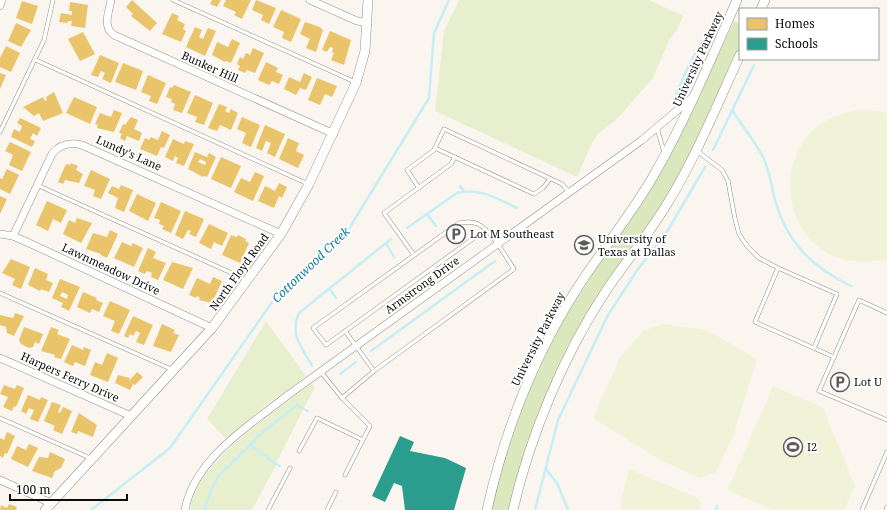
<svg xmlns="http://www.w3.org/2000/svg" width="887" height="510" viewBox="0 0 887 510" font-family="'Noto Serif',serif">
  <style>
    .green { fill: #e8efcf }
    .forest { fill: #dbe7bc }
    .pitch { fill: #f1f3d8 }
    .homes { fill: #e9c46a; fill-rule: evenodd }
    .schools { fill: #2a9d8f }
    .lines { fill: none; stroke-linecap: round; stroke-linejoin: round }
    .stream { stroke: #c5eef5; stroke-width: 2.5 }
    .service-casing { stroke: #93918e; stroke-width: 4.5 }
    .minor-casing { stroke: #93918e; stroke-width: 8 }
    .tertiary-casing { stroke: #93918e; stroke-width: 10 }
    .service { stroke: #fefefd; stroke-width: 3.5 }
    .minor { stroke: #fefefd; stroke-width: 7 }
    .tertiary { stroke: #fefefd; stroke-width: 9 }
    .labels { text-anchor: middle; stroke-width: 4; stroke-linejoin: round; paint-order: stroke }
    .street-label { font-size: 11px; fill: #0b0b0b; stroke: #fff }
    .poi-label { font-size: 11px; fill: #0b0b0b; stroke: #fff; text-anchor: start }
    .water-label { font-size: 12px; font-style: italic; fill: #147d9e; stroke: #fff }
  </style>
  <rect width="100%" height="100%" fill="#faf6ef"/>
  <!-- green -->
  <g class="green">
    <path d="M459,0H649L683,16L677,30L669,40L653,78L616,120L599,133L592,143L577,177L435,111L444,31Z"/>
    <path d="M266,321L306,376L265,406L226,439L207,419Z"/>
    <path d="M312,383L315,387L304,408L298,406L303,410L276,463L270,461L276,465L252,510H190C196,461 275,412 312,383Z"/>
  </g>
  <!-- forest -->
  <path class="forest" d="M734,21L740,24V47L689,158L656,215L575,336L537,416L515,485L509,510H491L509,442L527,395L560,325L673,149Z"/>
  <!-- pitch -->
  <g class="pitch">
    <path d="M857,110L881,111L887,114V259C872,262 857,263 842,259C777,240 772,144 833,117C840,114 849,112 857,110Z"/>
    <path d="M662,324L707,330L757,359L733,436L716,472L700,478L662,461L593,418L621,356L643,331Z"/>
    <path d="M773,386L823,407L855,486L844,510H773L729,491L728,489Z"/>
    <path d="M629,469L698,498L701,506L699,510H622L621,501Z"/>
  </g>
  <!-- homes -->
  <g class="homes">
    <path d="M132,0L157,23L150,31L131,16L133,14L126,7Z"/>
    <path d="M212,0H221L217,7L210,4Z"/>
    <path d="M226,0H251L242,19L234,15L236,12L223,6Z"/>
    <path d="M256,0L276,8L269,24L261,20L263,15L252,10Z"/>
    <path d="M22,1L38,6L32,24L16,18Z"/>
    <path d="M70,2L88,5L85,28L71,26L72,21H68V23L59,22L61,13L72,15V11H69Z"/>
    <path d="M281,10L301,19L291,42L282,38L284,32L273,27Z"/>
    <path d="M172,13L179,16L177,20L185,24L183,29L186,31L181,42L162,34Z"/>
    <path d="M305,22L320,27L323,30L316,52L306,48L310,39L300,34Z"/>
    <path d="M16,23L31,30L21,47L8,41Z"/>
    <path d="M195,27L202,30L199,37L203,39L208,28L216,31L205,56L186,47Z"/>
    <path d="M330,31L351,40L344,65L331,60L334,53L332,52L333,48L330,47L327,52L322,50Z"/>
    <path d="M83,32L95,54L80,61L68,39Z"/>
    <path d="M232,39L240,43L231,63L226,61L225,62L212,55L217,42L228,47Z"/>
    <path d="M6,46L20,53L11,72L0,67V58Z"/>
    <path d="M253,48L264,53L255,73L247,70L245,73L238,70L240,66L237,64L240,57L243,59L246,53L250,55Z"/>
    <path d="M100,55L119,63L111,83L102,79L105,73L101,71L98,77L91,75Z"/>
    <path d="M266,62L278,68L276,72L283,75L279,84L272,81L269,85L258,80Z"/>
    <path d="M123,63L143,71L136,90L115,82Z"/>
    <path d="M0,73L6,75L0,89Z"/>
    <path d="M304,73L312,77L306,90L300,88L296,95L284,89L289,77L300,82Z"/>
    <path d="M148,75L166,83L157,104L149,101L151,96L141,92Z"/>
    <path d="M317,78L337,86L332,97L325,94L320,105L308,100Z"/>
    <path d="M174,85L191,92L182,113L173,110L175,104L171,102L172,99L166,97L170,87L172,88Z"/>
    <path d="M54,92L63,113L43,121L39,113L34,116L23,107L43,97L45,101L47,100L46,97Z"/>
    <path d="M195,95L213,103L204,125L195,122L197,117L187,113Z"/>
    <path d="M74,97L97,107L90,124L66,113Z"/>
    <path d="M219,104L227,107L225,111L229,113L231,109L238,113L231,130L220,125L217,131L208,128Z"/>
    <path d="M114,110L122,113L114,132L97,128L98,125L95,124L100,113L111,117Z"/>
    <path d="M131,117L138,120L134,129L142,133L139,141L127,136L125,141L120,138L122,134L119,133L123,124L125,125Z"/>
    <path d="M242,117L260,125L251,147L242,143L246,133L237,129Z"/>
    <path d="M20,118L41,128L37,136L33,133L30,139L35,141L32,147L11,137L14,129L20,132L22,126L17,123Z"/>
    <path d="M265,125L285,134L275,157L267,153L271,143L266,141L262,151L256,148Z"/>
    <path d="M162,131L170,135L164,148L161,147L157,156L140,149L145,138L149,140L151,137L158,140Z"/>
    <path d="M288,138L299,143L296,151L304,155L298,168L279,159Z"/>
    <path d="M173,139L184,144L185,141L194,144L184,166L176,163L178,158L175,156L173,161L165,157Z"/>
    <path d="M10,142L31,152L22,171L9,165L13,155L5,151Z"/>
    <path d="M195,152L207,157L209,153L216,157L207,177L204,176L203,177L188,169ZM200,159L206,162L205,165L198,162Z"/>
    <path d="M221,157L241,166L231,188L211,179Z"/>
    <path d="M71,163L78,166L76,170L83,174L79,183L65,180L63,184L58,182L65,166L67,164L70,165Z"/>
    <path d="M7,169L19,175L10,194L0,189V178L2,179Z"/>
    <path d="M91,170L110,179L101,199L93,196L95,190L84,186Z"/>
    <path d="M255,172L264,176L253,201L234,192L241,178L250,182Z"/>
    <path d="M279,183L287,187L282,198L279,196L274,208L258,201L265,186L275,191Z"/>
    <path d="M121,185L133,190L124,212L115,208L118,198L108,193L112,186L119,189Z"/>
    <path d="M137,194L156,203L148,221L129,211Z"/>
    <path d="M0,196L7,199L0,214Z"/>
    <path d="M47,201L67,210L61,223L53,219L48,231L36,225Z"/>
    <path d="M161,202L181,211L171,233L162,229L164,226L159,224L160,220L154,218Z"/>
    <path d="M185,211L204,219L196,237L189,234L191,231L188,230L183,239L175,235Z"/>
    <path d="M77,218L92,223L81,243L63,234L69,220L75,223Z"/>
    <path d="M209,224L228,233L222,246L214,242L211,249L199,243Z"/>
    <path d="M110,230L118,234L107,258L101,255V254L86,249L93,233L107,237Z"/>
    <path d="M231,235L237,237L238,235L246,239L245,241L249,243L240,263L222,255Z"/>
    <path d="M122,242L131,246L133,243L143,248L134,267L114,258Z"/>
    <path d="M148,248L156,252L153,258L166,263L158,280L151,277L152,273L147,271L145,274L138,271Z"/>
    <path d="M11,259L30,267L21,289L12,285L15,279L2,273Z"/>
    <path d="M172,262L193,268L183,289L163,280Z"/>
    <path d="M35,268L48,274L46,280L53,283L49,292L41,289L40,291L28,285Z"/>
    <path d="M213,277L222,281L212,303L199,300L200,298L197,296L196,298L189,295L197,278L210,284Z"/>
    <path d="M60,279L80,287L69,311L61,307L63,303L52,298ZM62,292L68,295L67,299L60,296Z"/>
    <path d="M83,292L97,298L96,300L103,303L99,312L92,309L90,313L77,307Z"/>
    <path d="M110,301L130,310L119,334L111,331L115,321L103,316Z"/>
    <path d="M15,313L24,316L14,336L7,333L6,327L0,325V315L13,318Z"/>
    <path d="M133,316L153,325L144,345L136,342L140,333L136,331L133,336L130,334L128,338L124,336Z"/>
    <path d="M162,324L175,330L173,333L179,335L171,352L153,346Z"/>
    <path d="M24,327L43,334L39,344L35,342L33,347L29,348L21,344L19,340Z"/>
    <path d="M51,327L59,330L57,334L70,339L61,359L54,357L55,355L41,351Z"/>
    <path d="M72,345L83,350L84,347L91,350L85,366L75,362L73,366L64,362Z"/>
    <path d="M107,353L118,358L108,382L90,375L95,362L102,365Z"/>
    <path d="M137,372L143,377L135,385L133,384L130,390L115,383L118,375L130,378L129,381Z"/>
    <path d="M4,385L15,389L17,385L24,388L16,407L14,406L12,411L3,407L8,397L0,394Z"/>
    <path d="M28,395L40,400L41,397L48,400L38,422L30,419L34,410L29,408L26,414L21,411Z"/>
    <path d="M52,402L61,405L58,412L60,413L63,407L72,411L62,434L53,430L55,426L44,421Z"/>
    <path d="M79,413L97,425L93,437L78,431L77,434L71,432Z"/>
    <path d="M7,432L15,436L7,454L5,453L3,458L0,456V438L4,440Z"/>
    <path d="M29,444L38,448L28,467L11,459L17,446L26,450Z"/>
    <path d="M50,452L65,459L61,468L55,471L52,478L32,471L39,457L48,458Z"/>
    <path d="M9,504L17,507L16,510H0L1,505L7,508Z"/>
  </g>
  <!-- schools -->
  <path class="schools" d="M400,436L414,442L410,451L445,458L466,468L454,510H405L402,486L394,483L385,502L372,496Z"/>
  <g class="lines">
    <!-- stream -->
    <g class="stream">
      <path d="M674,99L689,65L703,41"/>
      <path d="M732,110C742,126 756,142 764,159C770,172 771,186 775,200C787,243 812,267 851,286"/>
      <path d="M713,150L754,65"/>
      <path d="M460,186L464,191"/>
      <path d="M427,214L436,226"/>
      <path d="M407,228L457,193C479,187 498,199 517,208"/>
      <path d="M386,243L394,257"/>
      <path d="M330,289L336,298"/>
      <path d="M371,351L495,261"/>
      <path d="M312,366C302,347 289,335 299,313L391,239"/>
      <path d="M340,374L356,362"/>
      <path d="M306,410L308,411"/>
      <path d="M250,445L276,464"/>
      <path d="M278,465L280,466"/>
      <path d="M546,469L557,483L568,510"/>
      <path d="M91,510L170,448L275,298L350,227L429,98L434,33L449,0"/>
      <path d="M204,510L211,490L218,477L263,432L297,405L304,409"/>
      <path d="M535,510L558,420L608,315L636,272L668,230L705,167"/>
      <path d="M716,510L717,506"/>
    </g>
    <!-- service casing -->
    <g class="service-casing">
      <g id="service">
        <path d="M173,0L355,82"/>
        <path d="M36,60L308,184"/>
        <path d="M657,128L664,152"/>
        <path d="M0,132L44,40L53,0"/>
        <path d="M435,148L534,194L543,188L550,179"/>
        <path d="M697,151L722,170L728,181L735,219L739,234L747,246L759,258L778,268L755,322L834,357"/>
        <path d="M37,185L247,280"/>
        <path d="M419,188L407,170L434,150L444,129L562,184L569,192"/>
        <path d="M414,255L384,213L451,164L455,157"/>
        <path d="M778,268L837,294L814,348"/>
        <path d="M0,293L173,370"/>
        <path d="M887,313L859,300L819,391L887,420"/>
        <path d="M345,331L374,371"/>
        <path d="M321,372L342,398L370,426L345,475"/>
        <path d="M342,398L374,371L514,269C506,257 491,230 478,224C472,221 466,222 459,223L313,328L326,345L485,230"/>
        <path d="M0,418L90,458"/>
        <path d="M299,451L317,418L363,440"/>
        <path d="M268,510L290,468"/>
        <path d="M327,510L336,492"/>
        <path d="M862,510L887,452"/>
        <path d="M886,510L887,507"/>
      </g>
    </g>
    <!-- minor casing -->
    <g class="minor-casing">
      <g id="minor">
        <path d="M111,0C109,12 102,27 114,35L334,134"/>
        <path d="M310,0L357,21L368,23"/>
        <path d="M0,6L2,0"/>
        <path d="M0,234L13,236L29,243L212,328"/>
        <path d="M13,236L52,154C60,144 70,142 82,145L281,234"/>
        <path d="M0,358L131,416"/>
        <path d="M0,480L51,503"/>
        <path d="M185,510C194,459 250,425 288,395L642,140L693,97"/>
      </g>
    </g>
    <!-- tertiary casing -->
    <g class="tertiary-casing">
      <g id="tertiary">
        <path d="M761,9L765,0"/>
        <path d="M45,510L212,328L281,234L309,184L356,83L365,51L368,0"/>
        <path d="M487,510C504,433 534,357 576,290C601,251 631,215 654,175C686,119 711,59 737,0"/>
        <path d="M513,510C530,436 564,354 606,291C626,261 649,234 667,204C696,157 717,105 740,55"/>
      </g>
    </g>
    <!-- service -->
    <use href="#service" class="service"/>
    <!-- minor -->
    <use href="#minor" class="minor"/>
    <!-- tertiary -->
    <use href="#tertiary" class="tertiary"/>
  </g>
  <!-- icons -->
  <defs>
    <g id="parking-ring" transform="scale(1)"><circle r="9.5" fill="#fff" stroke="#5f5d5b" stroke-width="1.5"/><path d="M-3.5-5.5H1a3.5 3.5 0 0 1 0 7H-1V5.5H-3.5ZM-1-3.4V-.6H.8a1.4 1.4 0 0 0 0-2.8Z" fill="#5f5d5b"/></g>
    <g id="university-ring" transform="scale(1)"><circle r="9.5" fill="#fff" stroke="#5f5d5b" stroke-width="1.5"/><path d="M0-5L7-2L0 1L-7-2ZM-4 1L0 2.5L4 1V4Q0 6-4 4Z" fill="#5f5d5b"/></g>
    <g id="stadium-ring" transform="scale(1)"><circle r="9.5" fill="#fff" stroke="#5f5d5b" stroke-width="1.5"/><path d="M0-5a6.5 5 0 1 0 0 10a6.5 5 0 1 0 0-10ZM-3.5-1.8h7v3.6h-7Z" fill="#5f5d5b"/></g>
  </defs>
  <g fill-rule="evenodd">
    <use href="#parking-ring" x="456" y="234"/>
    <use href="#university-ring" x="584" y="245"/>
    <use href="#parking-ring" x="840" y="382"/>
    <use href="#stadium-ring" x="793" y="447"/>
  </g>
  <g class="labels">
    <!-- street labels -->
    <g class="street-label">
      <text transform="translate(698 59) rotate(-65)" y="4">University Parkway</text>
      <text transform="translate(210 67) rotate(24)" y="4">Bunker Hill</text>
      <text transform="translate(129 153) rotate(24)" y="4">Lundy's Lane</text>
      <text transform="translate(111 269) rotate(25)" y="4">Lawnmeadow Drive</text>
      <text transform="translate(239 272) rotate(-54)" y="4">North Floyd Road</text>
      <text transform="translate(422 285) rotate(-36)" y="4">Armstrong Drive</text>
      <text transform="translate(538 339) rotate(-63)" y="4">University Parkway</text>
      <text transform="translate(70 377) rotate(24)" y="4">Harpers Ferry Drive</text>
    </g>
    <!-- poi labels -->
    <g class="poi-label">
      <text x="470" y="238">Lot M Southeast</text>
      <text x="598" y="243">University of<tspan x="598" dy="13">Texas at Dallas</tspan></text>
      <text x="854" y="386">Lot U</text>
      <text x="807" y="451">I2</text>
    </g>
    <!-- water labels -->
    <g class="water-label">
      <text transform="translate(311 265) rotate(-44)" y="4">Cottonwood Creek</text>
    </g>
  </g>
  <!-- legend -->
  <rect x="739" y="8" width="140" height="52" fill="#ffffff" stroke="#9d9d9d"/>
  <rect x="747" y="18" width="20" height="12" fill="#e9c46a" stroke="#9d9d9d"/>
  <text x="775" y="28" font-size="12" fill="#0b0b0b">Homes</text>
  <rect x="747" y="38" width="20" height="12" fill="#2a9d8f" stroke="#9d9d9d"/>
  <text x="775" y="48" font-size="12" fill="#0b0b0b">Schools</text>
  <!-- scale -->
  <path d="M10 494v6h117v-6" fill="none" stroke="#0b0b0b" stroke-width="2"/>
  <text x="16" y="494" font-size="12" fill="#0b0b0b" stroke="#ffffff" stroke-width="3" paint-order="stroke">100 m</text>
</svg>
